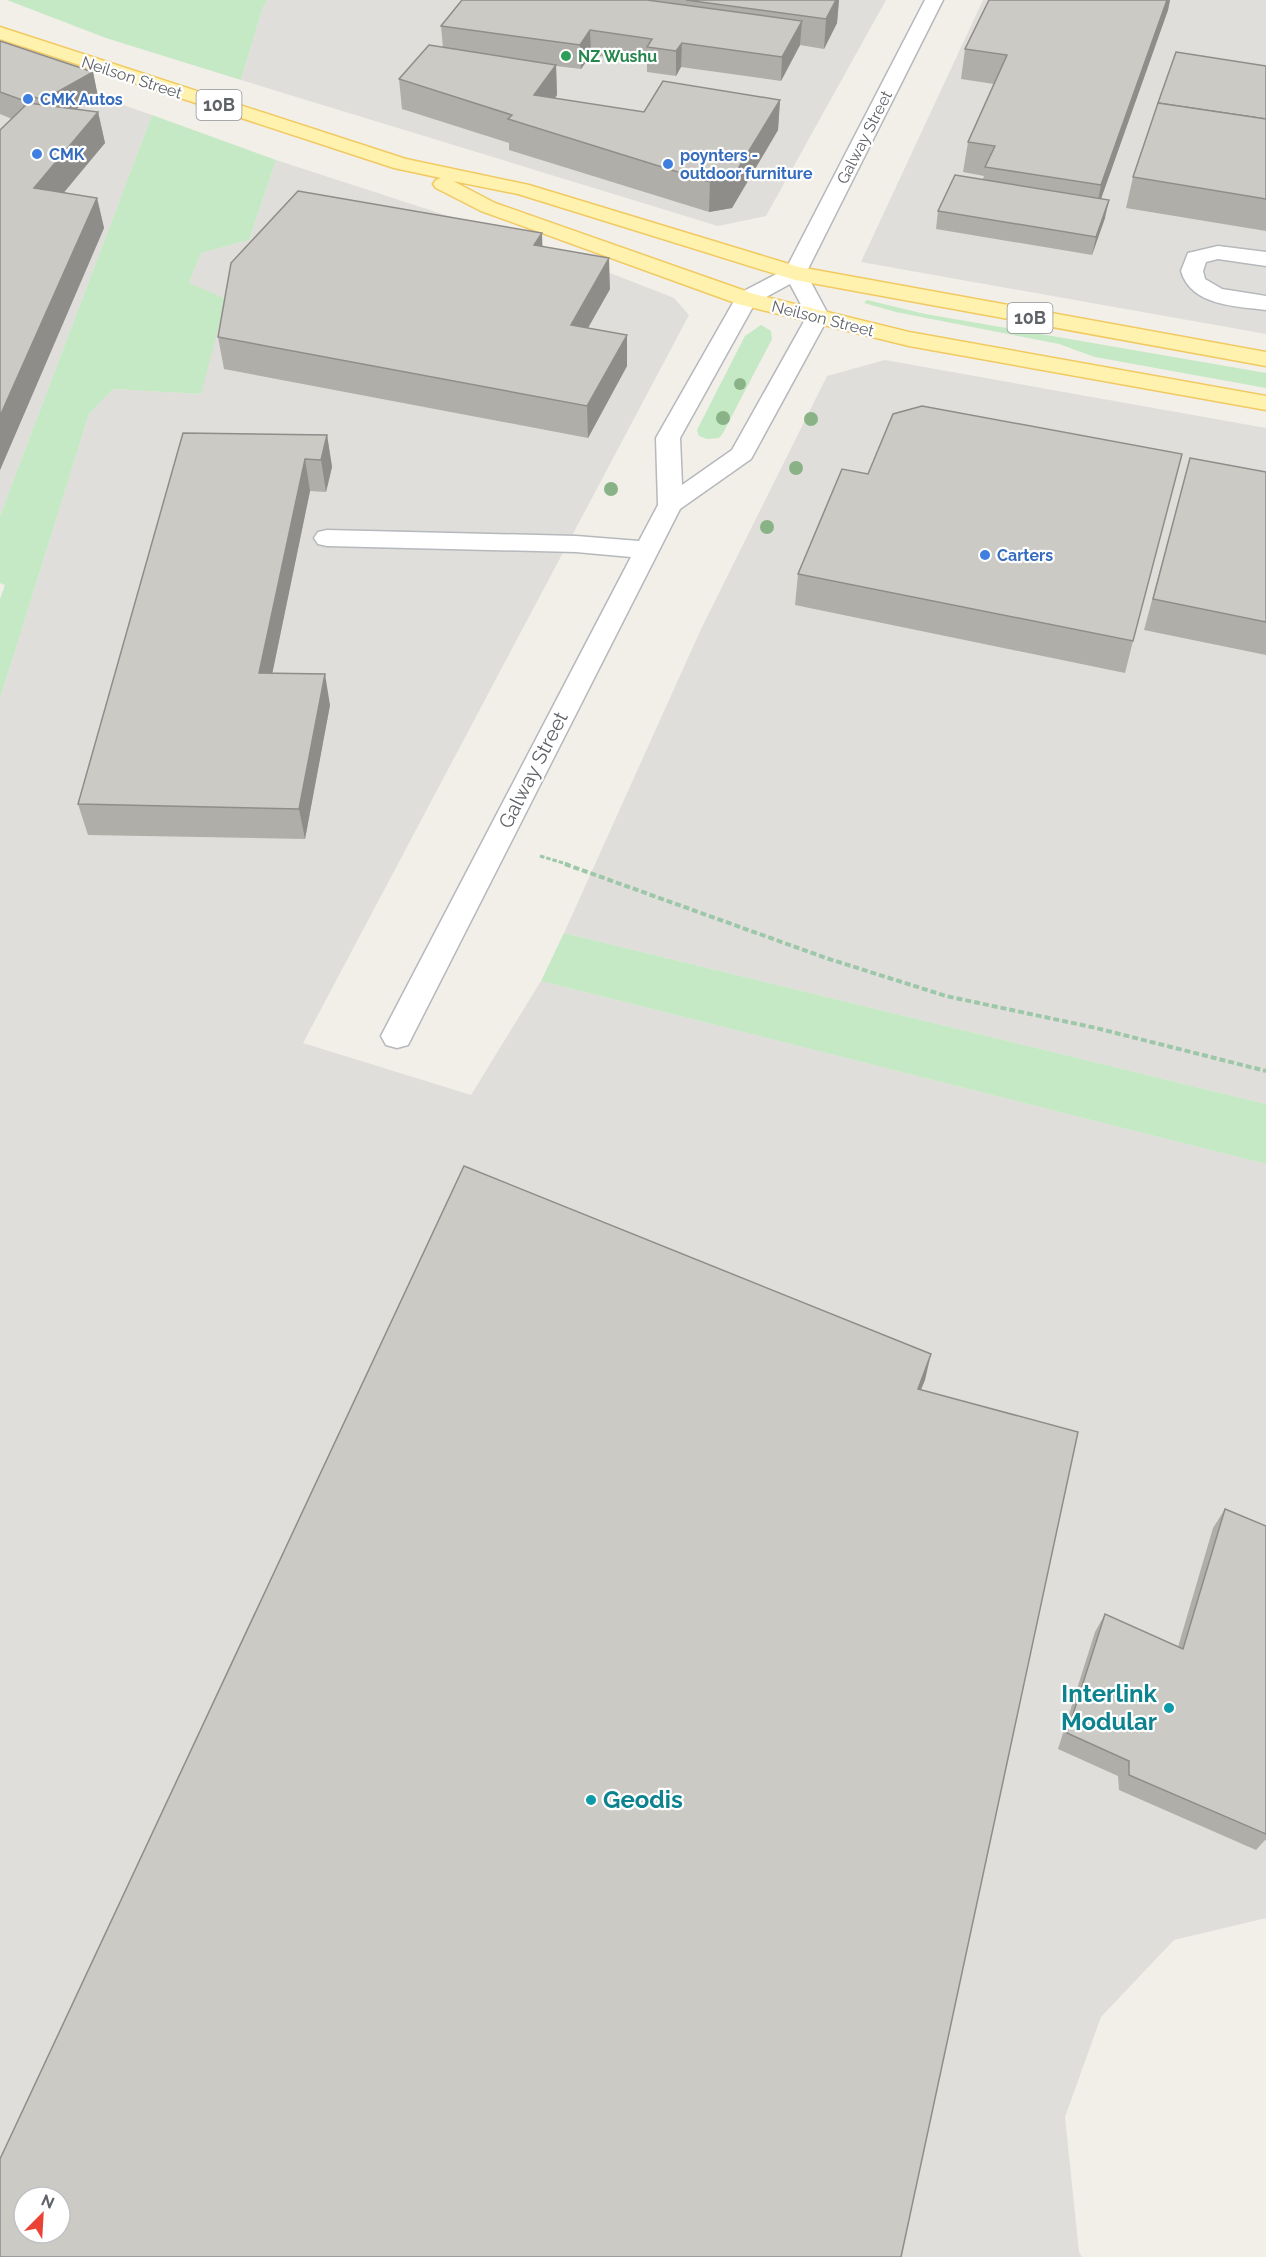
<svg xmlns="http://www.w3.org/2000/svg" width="1266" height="2257" viewBox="0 0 1266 2257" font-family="Raleway,sans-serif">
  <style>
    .industrial { fill: #e0deda; fill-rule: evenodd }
    .green { fill: #c5e8c5 }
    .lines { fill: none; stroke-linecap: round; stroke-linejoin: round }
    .minor-casing { stroke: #b5b8bc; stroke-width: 3 }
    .major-casing { stroke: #f2c960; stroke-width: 3 }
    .path-far1 { stroke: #9cc7a9; stroke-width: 3; stroke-dasharray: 4.5 2; stroke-linecap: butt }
    .path { stroke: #9cc7a9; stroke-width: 4; stroke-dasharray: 6 3; stroke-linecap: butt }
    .minor { fill: #fff; fill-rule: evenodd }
    .major { fill: #fff2af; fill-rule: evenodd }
    .tree { fill: #89b387 }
    .wall { fill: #afaea9 }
    .shaded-wall { fill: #8f8d8a }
    .building { fill: #cccac5; stroke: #8f8d8a; stroke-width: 1.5; fill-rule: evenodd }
    .leisure-dot { fill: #2e9e5b; stroke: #fff; stroke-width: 2 }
    .shop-dot { fill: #3f7fe0; stroke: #fff; stroke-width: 2 }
    .culture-dot { fill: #0f9aa8; stroke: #fff; stroke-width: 2 }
    .labels { text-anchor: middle; stroke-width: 4.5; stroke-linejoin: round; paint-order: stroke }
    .far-leisure-label { font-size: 16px; font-weight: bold; fill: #27864d; stroke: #fff; text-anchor: start }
    .far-street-label { font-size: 16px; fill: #5f6368; stroke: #fff }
    .far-shop-label { font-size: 16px; font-weight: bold; fill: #366cbe; stroke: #fff; text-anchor: start }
    .shield { fill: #fff; stroke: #8f9295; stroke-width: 1.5 }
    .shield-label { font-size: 18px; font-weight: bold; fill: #5f6368 }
    .street-label { font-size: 20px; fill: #5f6368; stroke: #fff }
    .near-culture-label { font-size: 24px; font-weight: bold; fill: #0d838f; stroke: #fff; text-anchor: end }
  </style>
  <rect width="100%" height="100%" fill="#f1efe8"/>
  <!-- industrial -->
  <g class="industrial">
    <path d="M268,0H886L766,216L718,226L241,80L263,7Z"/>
    <path d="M983,0H1266V334L861,262Z"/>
    <path d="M0,62L152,115L0,516Z"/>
    <path d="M276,160L544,247L674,298L689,315L303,1043L471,1095L541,981L1266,1164V1918L1174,1940L1101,2017L1065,2117L1079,2252L1082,2257H0V699L89,414L113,389L201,394L189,283L201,253L249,240ZM24,2197H60V2233H24Z"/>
    <path d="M885,360L1266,428V1104L564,933L701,629L827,376Z"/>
  </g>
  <!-- green -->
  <g class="green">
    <path d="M7,0H268L263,7L241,80L106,38Z"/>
    <path d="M152,115L276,160L249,240L201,253L189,283L226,299L201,394L113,389L89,414L0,699V599L5,585L0,583V516Z"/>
    <path d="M867,300L925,314L1266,373V388L1095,357L1059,344L896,312L864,303Z"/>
    <path d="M761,325L771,331L772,339L723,433L719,438L707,439L699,436L697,430L745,336Z"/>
    <path d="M564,933L1266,1104V1164L541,981Z"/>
  </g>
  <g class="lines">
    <!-- minor casing -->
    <g class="minor-casing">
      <g id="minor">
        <path d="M925,0H943L806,273L829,316L751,459L680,509L408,1045L397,1048L386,1045L381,1036L631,557L576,552L327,546L318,544L314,538L318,532L327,530L576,536L639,541L658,505L656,438L738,294L786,269ZM790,284L807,316L732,450L682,485L680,438L755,303Z"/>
        <path d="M1218,246L1266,252V266L1218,259L1206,262L1203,271L1205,279L1222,289L1266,296V310C1236,306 1191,306 1181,271L1188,253Z"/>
      </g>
    </g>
    <!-- major casing -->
    <g class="major-casing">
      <path id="major" d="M0,27L406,159L529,185L799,267L1266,352V366L795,280L518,194L453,181L495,203L754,294L909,332L1266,396V410L909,346L738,304L481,211L436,188L433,184L436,180L441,178L394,168L0,39Z"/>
    </g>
    <!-- path-far1 -->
    <path class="path-far1" d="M540,856L570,865"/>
    <!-- path -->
    <path class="path" d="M565,864L826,958L946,996L1096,1028L1266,1071"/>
    <!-- minor -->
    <use href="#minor" class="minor"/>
    <!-- major -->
    <use href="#major" class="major"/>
  </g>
  <!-- trees -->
  <g class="tree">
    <circle cx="740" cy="384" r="6"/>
    <circle cx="723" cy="418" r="7"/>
    <circle cx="811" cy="419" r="7"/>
    <circle cx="796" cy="468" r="7"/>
    <circle cx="611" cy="489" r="7"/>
    <circle cx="767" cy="527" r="7"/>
  </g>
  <!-- wall -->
  <g class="wall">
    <path d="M462,0H839L837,23L824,49L800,45L781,81L681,67L676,76L647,72V62L591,55L581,69L556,66L557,95L555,98L644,112L780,100L778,130L732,208L709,212L509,150V143L402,109L399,79L443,48L441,26Z"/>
    <path d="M989,0H1170L1168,10L1101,198L1105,218L1092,255L936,229L938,211L983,179L984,176L963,172L968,142L994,84L961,79L965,49Z"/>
    <path d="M0,41L93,72L98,97L76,109L98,112L105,143L63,192L97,198L104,228L0,470L12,119L0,114Z"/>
    <path d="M1266,66V231L1126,208L1133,177Z"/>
    <path d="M542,233V247L610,289L588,328L627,335V366L588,438L224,369L218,337Z"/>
    <path d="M183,433L327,435L332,467L326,492L310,491L272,673L330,705L305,839L88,835L78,804Z"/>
    <path d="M1190,458L1266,472V655L1144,630Z"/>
    <path d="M798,574L1133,641L1125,673L795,605Z"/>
    <path d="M1225,1509L1266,1526V1841L1265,1840L1256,1850L1119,1790L1118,1776L1058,1749L1095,1632L1105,1614L1178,1647L1213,1528Z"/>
  </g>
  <!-- shaded-wall -->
  <g class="shaded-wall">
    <path d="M836,0H839L837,23L824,49L826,19Z"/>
    <path d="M1167,0H1170L1168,10L1095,216L1101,185Z"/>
    <path d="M802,21L800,45L781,81L782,57Z"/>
    <path d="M590,30L591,55L581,69L580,45Z"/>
    <path d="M682,43L681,67L676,76V51Z"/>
    <path d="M556,65L557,95L536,125L534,95Z"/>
    <path d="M93,72L98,97L49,124L43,100Z"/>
    <path d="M29,95L35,120L29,125L22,100Z"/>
    <path d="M780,100L778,130L732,208L709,212L710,182Z"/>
    <path d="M98,112L105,143L42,219L34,188Z"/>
    <path d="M97,198L104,228L0,470V416Z"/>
    <path d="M1109,200L1105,218L1092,255L1096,237Z"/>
    <path d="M542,233L543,264L534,245Z"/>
    <path d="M609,258L610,289L572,356L571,325Z"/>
    <path d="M627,335V366L588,438L587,406Z"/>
    <path d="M327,435L332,467L326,492L321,460Z"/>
    <path d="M305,459L310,491L266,704L259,673Z"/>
    <path d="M325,674L330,705L305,839L299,809Z"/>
    <path d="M931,1354L925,1380L911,1414L918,1389Z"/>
  </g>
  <!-- building -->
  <g class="building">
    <path d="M462,0H647L802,21L782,57L682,43L676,51L647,47L652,39L590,30L580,45L441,26Z"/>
    <path d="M686,0H836L826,19Z"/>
    <path d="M989,0H1167L1101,185L985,167L995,146L968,142L1007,55L965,49Z"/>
    <path d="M0,41L93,72L43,100L29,95L22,100L0,92Z"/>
    <path d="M429,45L556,65L534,95L644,112L663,81L780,100L733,177L710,182L508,119L512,115L399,79Z"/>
    <path d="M1176,52L1266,66V119L1158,103Z"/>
    <path d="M28,103L98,112L34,188L97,198L0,416V130Z"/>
    <path d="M1158,103L1266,119V199L1133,177Z"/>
    <path d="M955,175L1109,200L1096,237L938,211Z"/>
    <path d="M298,191L542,233L534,245L609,258L571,325L627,335L587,406L218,337L231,263Z"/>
    <path d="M922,406L1182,454L1133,641L798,574L842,469L868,474L893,414Z"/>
    <path d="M183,433L327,435L321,460L305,459L259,673L325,674L299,809L78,804Z"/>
    <path d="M1190,458L1266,472V622L1153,599Z"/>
    <path d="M464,1166L931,1354L918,1389L1078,1432L901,2257H0V2159ZM24,2197H60V2233H24Z"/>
    <path d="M1225,1509L1266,1526V1834L1129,1775V1761L1067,1733L1105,1614L1183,1649Z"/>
  </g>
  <!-- markers -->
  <circle class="leisure-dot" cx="566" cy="56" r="6"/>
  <g class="shop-dot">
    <circle cx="28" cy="99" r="6"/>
    <circle cx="37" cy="154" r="6"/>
    <circle cx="668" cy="164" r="6"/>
    <circle cx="985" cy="555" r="6"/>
  </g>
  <g class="culture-dot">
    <circle cx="1169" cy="1708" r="6"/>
    <circle cx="591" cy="1800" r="6"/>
  </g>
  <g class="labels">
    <!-- far-leisure labels -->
    <g class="far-leisure-label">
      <text x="578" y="62">NZ Wushu</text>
    </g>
    <!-- far-street labels -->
    <g class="far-street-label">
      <text transform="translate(132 77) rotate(18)" y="6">Neilson Street</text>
      <text transform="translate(864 137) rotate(-63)" y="6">Galway Street</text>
      <text transform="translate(823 318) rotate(14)" y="6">Neilson Street</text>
    </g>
    <!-- far-shop labels -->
    <g class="far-shop-label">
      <text x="40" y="105">CMK Autos</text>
      <text x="49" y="160">CMK</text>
      <text x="680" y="161">poynters -<tspan x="680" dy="18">outdoor furniture</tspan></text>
      <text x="997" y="561">Carters</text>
    </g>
    <!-- shield labels -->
    <g class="shield">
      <rect x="196.5" y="90" width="45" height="30" rx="4.5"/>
      <rect x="1007.5" y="303" width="45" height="30" rx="4.5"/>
    </g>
    <g class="shield-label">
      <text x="219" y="111">10B</text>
      <text x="1030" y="324">10B</text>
    </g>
    <!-- street labels -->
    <g class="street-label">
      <text transform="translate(533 770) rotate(-63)" y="7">Galway Street</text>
    </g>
    <!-- near-culture labels -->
    <g class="near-culture-label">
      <text x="1157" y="1702">Interlink<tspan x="1157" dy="28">Modular</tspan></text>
      <text x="603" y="1808" text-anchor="start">Geodis</text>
    </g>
  </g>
  <!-- north arrow -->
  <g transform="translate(42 2215) rotate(24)"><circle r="28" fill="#ffffff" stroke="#bfc1c3" stroke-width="1.5"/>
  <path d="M0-4.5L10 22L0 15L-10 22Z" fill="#ea4335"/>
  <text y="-9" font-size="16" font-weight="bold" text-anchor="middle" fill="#5f6368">N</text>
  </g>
</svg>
